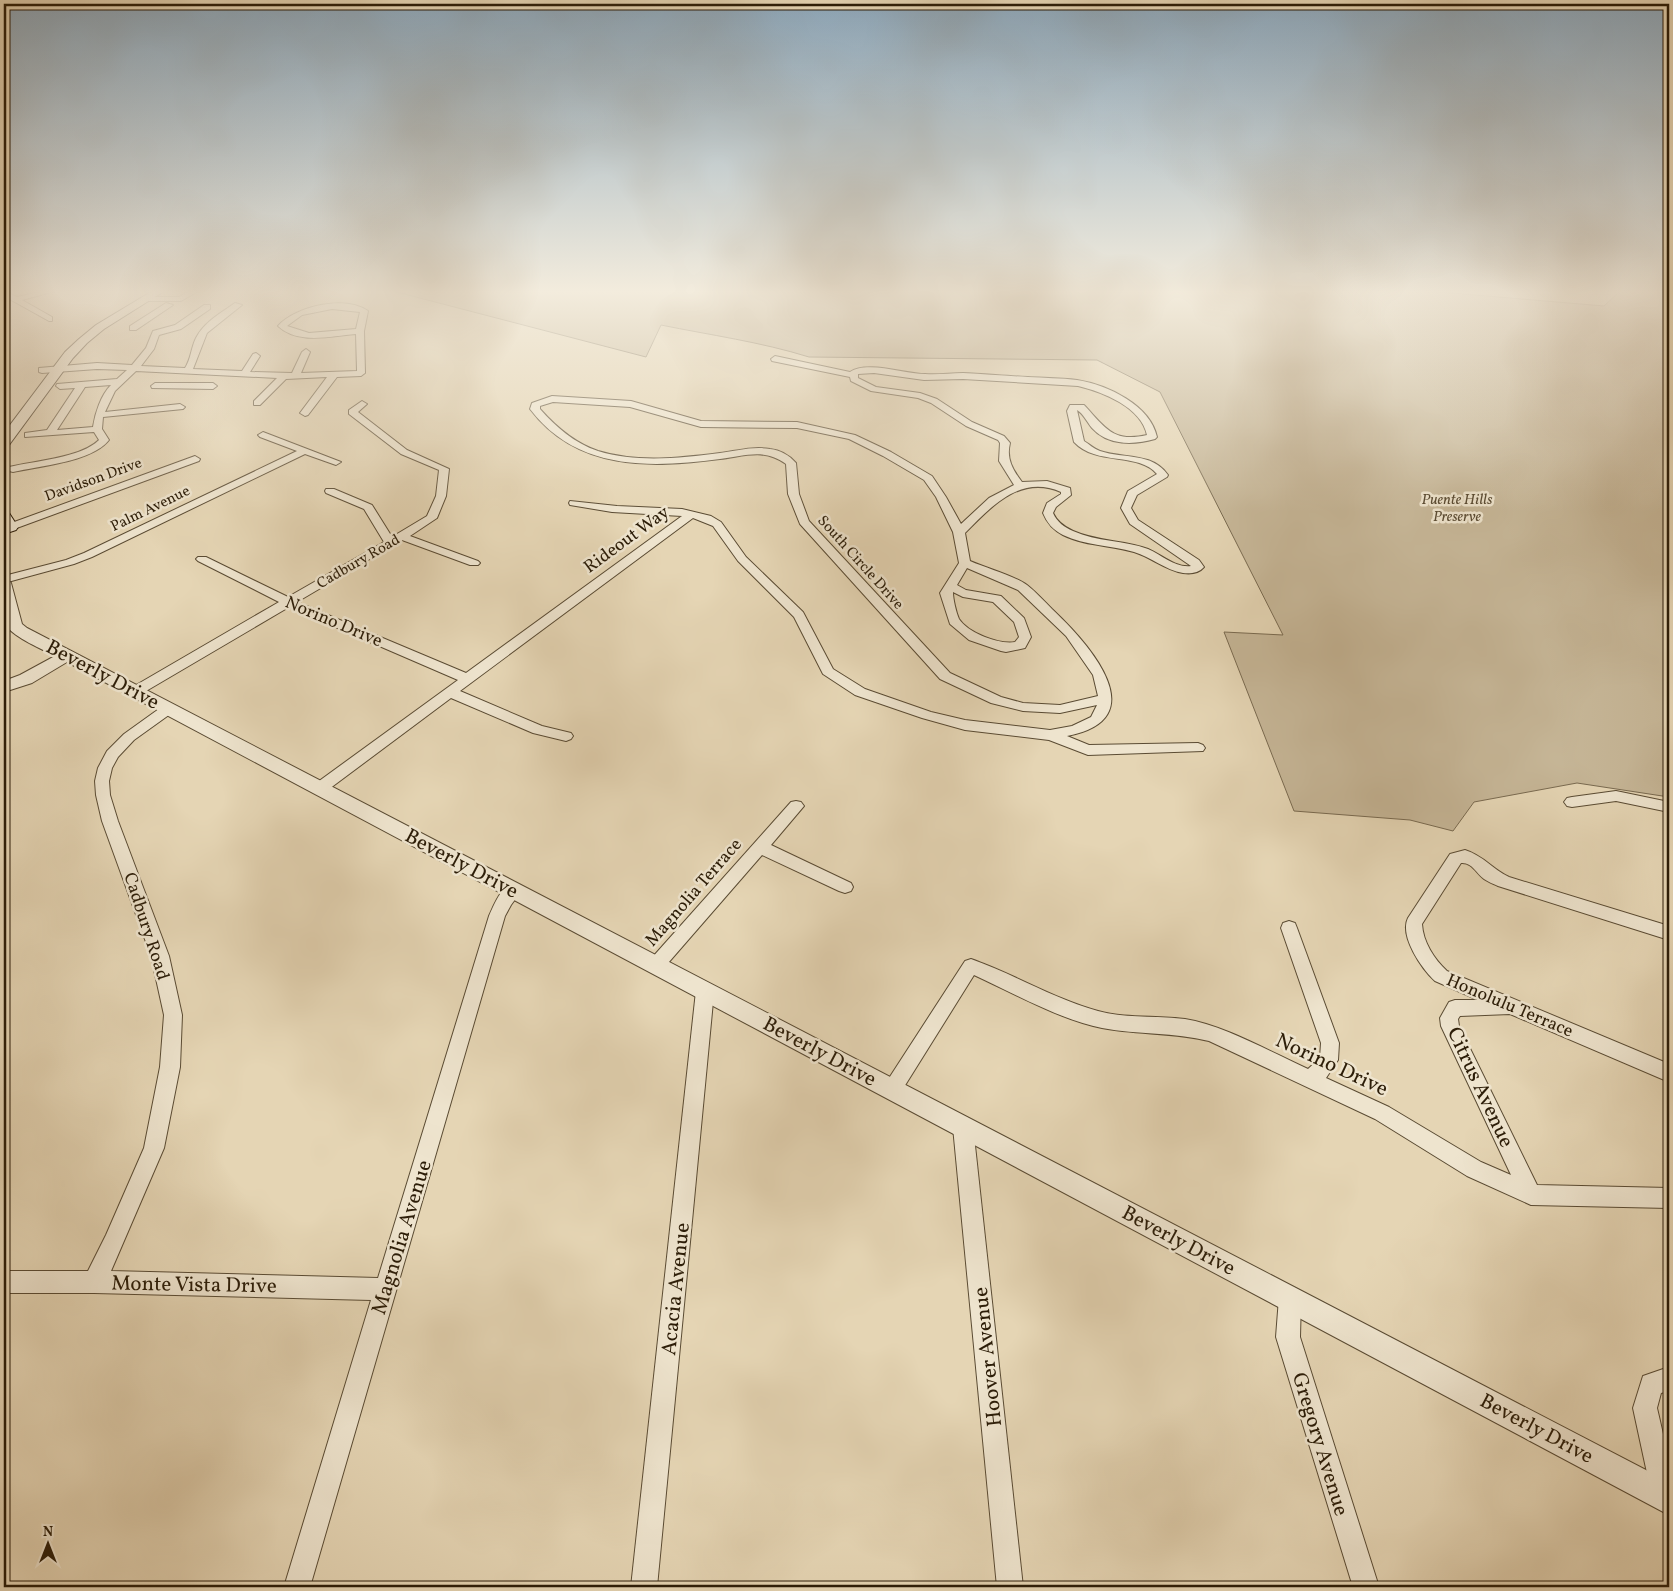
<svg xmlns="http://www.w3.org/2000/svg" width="1673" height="1591" viewBox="0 0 1673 1591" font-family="Vollkorn,serif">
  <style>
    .green { fill: #c6b697; stroke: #796a50 }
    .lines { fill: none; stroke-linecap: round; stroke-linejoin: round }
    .minor-casing { stroke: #5a4b33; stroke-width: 2 }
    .tertiary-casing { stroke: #5a4b33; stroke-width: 2 }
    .secondary-casing { stroke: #2c1d08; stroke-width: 2 }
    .minor { fill: #eee4ce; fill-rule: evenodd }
    .tertiary { fill: #eee4ce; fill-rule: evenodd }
    .secondary { fill: #eee4ce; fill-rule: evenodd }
    .labels { text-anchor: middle; stroke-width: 5; stroke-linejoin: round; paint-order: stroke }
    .far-street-label { font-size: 15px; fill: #2c1d08; stroke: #eee4ce }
    .far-park-label { font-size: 15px; font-style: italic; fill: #5a4b33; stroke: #eee4ce }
    .street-label { font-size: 18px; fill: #2c1d08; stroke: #eee4ce }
    .near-street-label { font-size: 21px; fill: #2c1d08; stroke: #eee4ce }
  </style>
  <rect width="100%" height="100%" fill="#e5d5b4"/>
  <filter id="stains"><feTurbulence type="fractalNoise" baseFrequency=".004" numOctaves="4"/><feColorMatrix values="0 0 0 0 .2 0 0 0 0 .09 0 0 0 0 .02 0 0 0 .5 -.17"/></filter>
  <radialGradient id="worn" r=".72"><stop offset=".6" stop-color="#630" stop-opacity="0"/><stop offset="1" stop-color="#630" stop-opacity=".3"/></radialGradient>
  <!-- green -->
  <path class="green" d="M389,290H1073L1126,292L1125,290H1416L1604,306L1621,290H1669V797L1577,783L1474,802L1453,831L1410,820L1294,811L1224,632L1283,635L1160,392L1097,360L809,357C761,342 710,335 661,325L646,357Z"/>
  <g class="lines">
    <!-- minor casing -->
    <g class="minor-casing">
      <g id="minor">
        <path d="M48,290H59L22,300L52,317V321H49L4,296V291L17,297Z"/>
        <path d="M191,290H200L181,301H145L141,299L145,297H179Z"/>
        <path d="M166,303L173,305L136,330H130V326Z"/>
        <path d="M235,303L242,305L207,333L193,369L242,371L253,354L256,353L260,356L250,372L292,373L302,352L306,349L310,352L301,373L357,371L356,334C331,336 298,345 278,326C296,306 345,295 368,311L364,331L365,373L361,376L337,377L308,415L305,416L300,413L327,377L286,379L260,405H254V401L277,378L136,371L115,391L105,412L180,404L185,407L183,409L103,417L102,429L109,440C92,462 39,466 13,472L9,471V467C34,461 81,458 99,440L94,432L25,437V433L47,430L75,388L60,389L56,386L57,384L117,379L127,370L97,369L42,373L39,372V368L97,363L132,365L146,348L153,331L175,325L204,305H210V309L181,329L159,335L154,349L141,366L185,368C191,359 191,348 196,338C204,322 221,313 235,303ZM332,309L360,312L356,329L309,333L287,326L302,315ZM111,385C101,395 95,413 93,427L57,430L85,387Z"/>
        <path d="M775,356L850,372C867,360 905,374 925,374C938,375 950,373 963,373C985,374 1006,376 1028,377C1044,378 1061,378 1077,380C1108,385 1150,405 1157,437L1155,439C1134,445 1108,446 1092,428C1087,422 1083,413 1077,410L1084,441C1089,444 1094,449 1100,451C1124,459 1152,452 1168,475L1167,477L1137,495L1131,508L1138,520L1199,560L1204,567C1199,573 1190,574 1183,573C1165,570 1151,557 1134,552C1111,545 1085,546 1063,535C1053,530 1047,523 1043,513L1047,503L1061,494V492C1020,474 991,507 965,533L970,561C986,568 1015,576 1027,585C1036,592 1044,601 1052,609C1088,643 1157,719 1067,736L1089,745L1198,743L1203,745L1205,748L1203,751L1088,755L1049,740L965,730L922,718L855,695L823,674L794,617L738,561L713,526L693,518L460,691L542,726L571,733L573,736L571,739L566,741L533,733L451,698L325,792L320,793L315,792L313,788L315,784L458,680L289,607L141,694L136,695L129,691L131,688L279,602L198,561L196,559L198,557H206L288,597L384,542L364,509L326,493L325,491L326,489H334L372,505L392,537L427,516L436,496L439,470L401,454L349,414V410L362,401L367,404L358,412L407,450L449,469L446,496L437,518L410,536L478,561L480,563L478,565H470L402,540L297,602L466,673L682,516L612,512L570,505L569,503L570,501L617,506L682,509L711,516L721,522L746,557L803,612L833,669L865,689L931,712L965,720L1050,730L1072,726L1091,717L1097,705L1060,713L1023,711L991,703L940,679L800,524L788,494L786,464C763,448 746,456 720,459C650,468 577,471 530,409L532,403L552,396L631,401L701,421L797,422L855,435L891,452L932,476L946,497L961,524L989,498L1014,485L999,461L1000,443L998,440L966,426L931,403L918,398L871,391L851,381L850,377L772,361L771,359ZM874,373L924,380L963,379L1078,386C1103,392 1141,407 1147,435C1112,443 1105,427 1084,405H1070L1067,411L1074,442C1096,466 1139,452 1157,474L1128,491L1121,508L1130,524L1191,566C1175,568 1162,555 1148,549C1124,540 1097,542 1073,531C1064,527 1057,522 1053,513L1056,507L1071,495L1070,488L1047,481L1022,482C1013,470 1006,459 1010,443L1004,436L972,422L937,399L920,393L876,387L858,378V374ZM553,402L630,407L701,427L797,428L849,439L883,456L924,480L936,497L953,532L959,563L940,593L950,624L969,640L1001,651L1006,652L1025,648L1031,637L1024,618L1001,596L966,590L957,585L967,568L1018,590L1066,636L1093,675L1098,696L1060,705L1023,703L1001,697L950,673L809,521L799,494L796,463C789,455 780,450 770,449C753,446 736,451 720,453C681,458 637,463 598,451C574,443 556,427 540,409V406ZM953,592L963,597L993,602L1014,622L1019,637L1015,642C1000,645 968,633 959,619C956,612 953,599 953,592Z"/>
        <path d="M155,383H213L217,386L213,389L152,388L151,386Z"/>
        <path d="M263,432L341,462L336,465L305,454L92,557L74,564L4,583V576L66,560L84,553L297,451L260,437L258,435Z"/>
        <path d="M195,456L200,459L199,461L14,529H6L5,527L6,525Z"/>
        <path d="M168,705L173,706L175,709L173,712L134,740L118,757L112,768L109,781L110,795L118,821L169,956L182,1015L180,1067L164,1148L111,1271L378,1278L489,916C495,903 503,880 520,886L522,890L511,905L505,916L310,1587H284L371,1300L94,1293H4V1271H88L106,1235L144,1148L160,1067L164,1015L151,956L102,821L96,795L95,781L98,768L107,751L124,734L163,706Z"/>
        <path d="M1616,791L1669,802V812L1616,801L1572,807L1567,806L1564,802L1567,798L1572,797Z"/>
        <path d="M796,801L801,802L804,806L771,845L851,883L853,887L851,891L845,893L839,891L762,855L662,970L656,972L650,970L647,965L650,960L791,802Z"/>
        <path d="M1465,850C1484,856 1492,869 1509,877L1669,926V940L1498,886C1494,884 1488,882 1484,879C1476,873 1472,862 1461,863L1422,924C1423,942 1434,959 1447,971L1669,1064V1082L1510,1014L1460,1016L1458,1019L1459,1026L1537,1185L1669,1188V1208L1531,1205L1467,1176L1375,1119L1209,1041C1174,1032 1138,1035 1102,1028C1061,1020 1013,993 974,975L899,1095L892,1098L885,1095L882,1089L965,961L971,959C1014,974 1054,999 1098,1011C1127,1019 1156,1015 1185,1019C1224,1025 1272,1053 1308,1069L1320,1058L1321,1043L1281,928L1283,923L1289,921L1295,923L1297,928L1339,1043L1338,1060L1326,1078L1389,1107L1481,1162L1511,1175L1441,1026L1440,1018L1449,1002L1455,1000H1478L1435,981C1422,969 1399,936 1408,918L1450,854Z"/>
        <path d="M705,983L711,986L714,991L657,1587H631L696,991L699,986Z"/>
        <path d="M963,1118L970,1120L973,1127L1023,1587H997L953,1127L956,1120Z"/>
        <path d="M1290,1287L1298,1290L1301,1298L1300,1337L1379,1587H1353L1276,1337L1279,1298L1282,1290Z"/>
        <path d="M1669,1367V1391L1661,1393L1657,1408L1669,1460V1507L1665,1509L1656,1505L1652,1496L1633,1408L1643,1376Z"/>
      </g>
    </g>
    <!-- tertiary casing -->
    <g class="tertiary-casing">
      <path id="tertiary" d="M4,579L9,580L11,583L22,624L27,628L1669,1482V1515L67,662L32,683L4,692V681L20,675L55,656C44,650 13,637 7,626C1,613 3,593 4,579Z"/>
    </g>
    <!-- secondary casing -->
    <g class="secondary-casing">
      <g id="secondary">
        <path d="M154,290H166L104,329L87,343L73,358L9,445L4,446V433L65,352L79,339L96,325Z"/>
        <path d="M4,511L9,513L18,527L16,530L10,532L4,529Z"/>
      </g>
    </g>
    <!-- minor -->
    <use href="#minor" class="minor"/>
    <!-- tertiary -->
    <use href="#tertiary" class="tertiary"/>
    <!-- secondary -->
    <use href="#secondary" class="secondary"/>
  </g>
  <!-- sky -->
  <linearGradient id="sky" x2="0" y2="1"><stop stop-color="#8da8bc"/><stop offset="0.57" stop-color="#f3ecdd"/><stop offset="1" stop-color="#f3ecdd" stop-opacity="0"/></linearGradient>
  <rect width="1673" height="512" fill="url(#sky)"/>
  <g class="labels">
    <!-- far-street labels -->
    <g class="far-street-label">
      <text transform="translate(93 479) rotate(-20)" y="5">Davidson Drive</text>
      <text transform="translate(150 508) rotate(-26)" y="5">Palm Avenue</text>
      <text transform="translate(358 561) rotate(-30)" y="5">Cadbury Road</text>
      <text transform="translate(861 562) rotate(48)" y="5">South Circle Drive</text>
    </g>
    <!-- far-park labels -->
    <g class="far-park-label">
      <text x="1457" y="504">Puente Hills<tspan x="1457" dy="17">Preserve</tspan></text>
    </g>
    <!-- street labels -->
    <g class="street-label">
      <text transform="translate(626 539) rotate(-36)" y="6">Rideout Way</text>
      <text transform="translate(334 621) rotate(23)" y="6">Norino Drive</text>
      <text transform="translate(693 892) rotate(-49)" y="6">Magnolia Terrace</text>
      <text transform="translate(147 926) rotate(72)" y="6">Cadbury Road</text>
      <text transform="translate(1510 1005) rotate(23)" y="6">Honolulu Terrace</text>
    </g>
    <!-- near-street labels -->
    <g class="near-street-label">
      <text transform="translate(103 674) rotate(28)" y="7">Beverly Drive</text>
      <text transform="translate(462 863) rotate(28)" y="7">Beverly Drive</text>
      <text transform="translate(820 1051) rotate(28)" y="7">Beverly Drive</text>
      <text transform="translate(1332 1064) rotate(25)" y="7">Norino Drive</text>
      <text transform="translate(1481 1087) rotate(65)" y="7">Citrus Avenue</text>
      <text transform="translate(401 1237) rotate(-73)" y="7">Magnolia Avenue</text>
      <text transform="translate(1179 1240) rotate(28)" y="7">Beverly Drive</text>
      <text transform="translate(194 1284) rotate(1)" y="7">Monte Vista Drive</text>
      <text transform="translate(675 1289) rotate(-84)" y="7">Acacia Avenue</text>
      <text transform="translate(987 1357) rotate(-96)" y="7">Hoover Avenue</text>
      <text transform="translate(1537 1428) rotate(28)" y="7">Beverly Drive</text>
      <text transform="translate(1321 1444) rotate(73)" y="7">Gregory Avenue</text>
    </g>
  </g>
  <!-- margin -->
  <rect width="1673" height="1591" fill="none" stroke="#e5d5b4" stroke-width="20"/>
  <rect x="5" y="5" width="1663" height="1581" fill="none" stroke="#2c1d08" stroke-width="2.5"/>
  <rect x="10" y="10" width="1653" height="1571" fill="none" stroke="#2c1d08"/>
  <!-- north arrow -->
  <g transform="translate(48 1544)" stroke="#eee4ce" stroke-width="4" paint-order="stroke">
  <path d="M0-4L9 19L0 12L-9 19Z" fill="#2c1d08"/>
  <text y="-8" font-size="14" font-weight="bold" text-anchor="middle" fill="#2c1d08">N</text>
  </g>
  <rect width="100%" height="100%" filter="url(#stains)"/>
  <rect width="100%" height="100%" fill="url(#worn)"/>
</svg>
